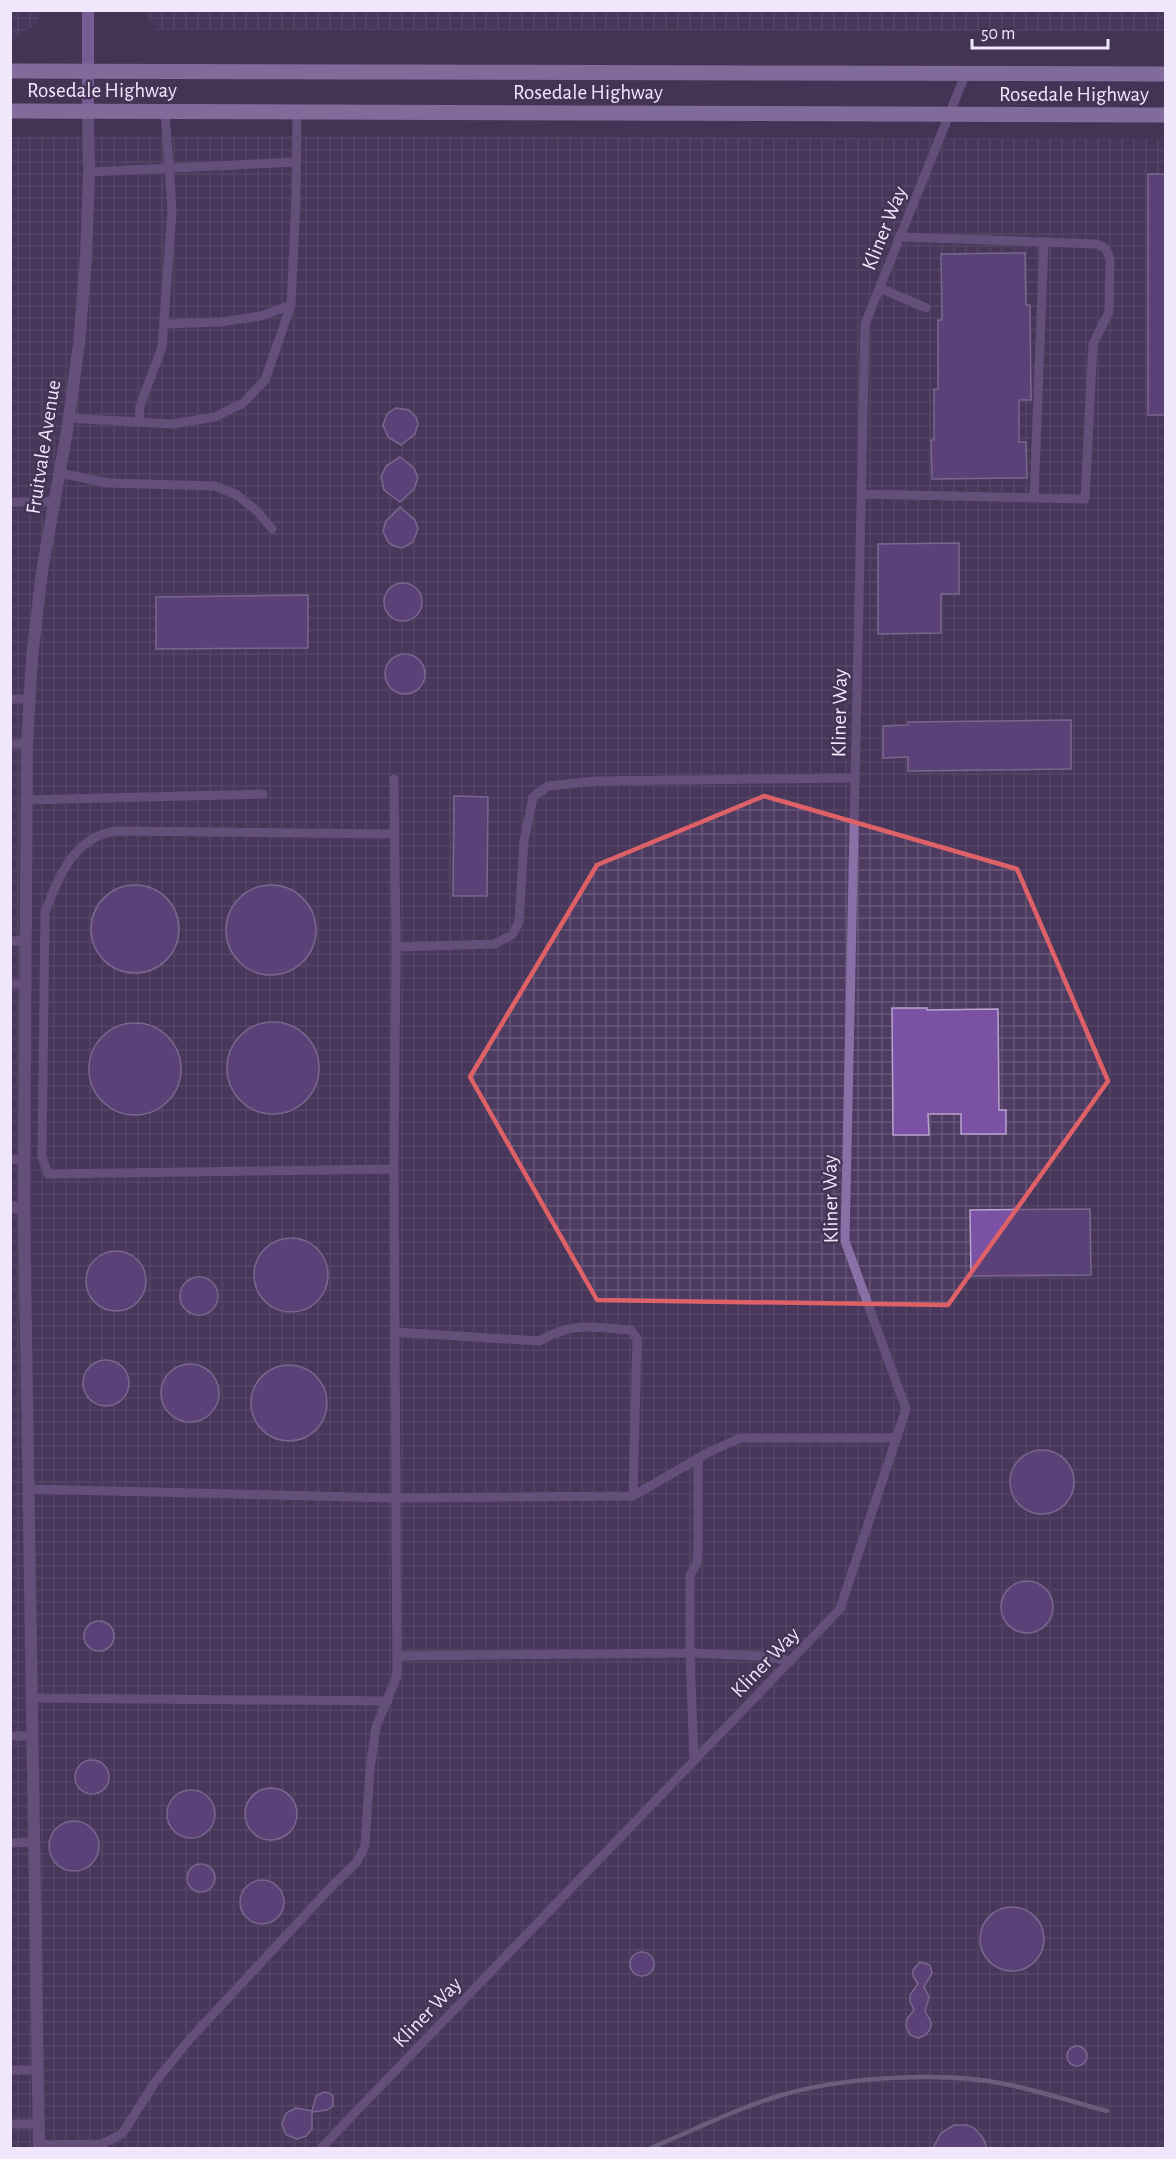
<svg xmlns="http://www.w3.org/2000/svg" width="1176" height="2159" viewBox="0 0 1176 2159" font-family="'Alegreya Sans',sans-serif">
  <style>
    .industrial { fill: url(#industrial-grid) }
    .building { fill: #7b51a3; stroke: #b8a5cd; stroke-width: 1.5 }
    .lines { fill: none; stroke-linecap: round; stroke-linejoin: round }
    .lane { stroke: #8a70a6; stroke-width: 9 }
    .street { stroke: #8a70a6; stroke-width: 12 }
    .secondary { stroke: #b58be2; stroke-width: 12 }
    .primary { stroke: #ccadef; stroke-width: 15 }
    .rail { stroke: #9a8ea9; stroke-width: 4.5 }
    .marked { fill: none; stroke: #de6168; stroke-width: 4.5; stroke-linejoin: round }
    .labels { text-anchor: middle; stroke-width: 5; stroke-linejoin: round; paint-order: stroke }
    .street-label { font-size: 21px; fill: #f0e7fc; stroke: #443455 }
  </style>
  <defs>
    <pattern id="industrial-grid" width="8" height="8" patternUnits="userSpaceOnUse" patternTransform="scale(1.5)"><rect width="8" height="8" fill="#4e3b62"/><path d="M0 4h8M4 0v8" fill="none" stroke="#685779"/></pattern>
  </defs>
  <rect width="100%" height="100%" fill="#443455"/>
  <!-- industrial -->
  <g class="industrial">
    <path d="M11,10L37,11L38,23L11,41Z"/>
    <path d="M1165,10V31L155,30L144,11Z"/>
    <path d="M333,136L1165,139V2148H11L10,137Z"/>
  </g>
  <!-- building -->
  <g class="building">
    <rect x="1148" y="174" width="18" height="241"/>
    <path d="M1025,253L1026,305H1030L1031,400H1019V442H1026L1027,478L932,479L931,440H934V389H938V320H942L941,254Z"/>
    <path d="M396,408L409,410L416,417L418,424L415,434L401,445L388,437L383,425L387,414Z"/>
    <path d="M400,457L414,468L418,478L414,489L400,502L384,490L381,477L386,466Z"/>
    <path d="M400,507L415,520L418,529L413,542L402,548L394,546L388,542L383,531L386,521Z"/>
    <path d="M959,543V594H941V633L878,634V544Z"/>
    <circle cx="403" cy="602" r="19"/>
    <path d="M308,595V648L156,649V597Z"/>
    <circle cx="405" cy="674" r="20"/>
    <path d="M1071,720V769L908,771V757L883,758V726L908,725V722Z"/>
    <path d="M454,796L488,797L487,896H453Z"/>
    <circle cx="271" cy="930" r="45"/>
    <circle cx="135" cy="929" r="44"/>
    <path d="M892,1008H927V1010L998,1009L999,1110H1006V1134H961V1114H928L929,1135H893Z"/>
    <circle cx="273" cy="1068" r="46"/>
    <circle cx="135" cy="1069" r="46"/>
    <path d="M1090,1209L1091,1275L971,1276L970,1210Z"/>
    <circle cx="291" cy="1275" r="37"/>
    <circle cx="116" cy="1281" r="30"/>
    <circle cx="199" cy="1296" r="19"/>
    <circle cx="106" cy="1383" r="23"/>
    <circle cx="190" cy="1393" r="29"/>
    <circle cx="289" cy="1403" r="38"/>
    <circle cx="1042" cy="1482" r="32"/>
    <circle cx="1027" cy="1607" r="26"/>
    <circle cx="99" cy="1636" r="15"/>
    <circle cx="92" cy="1777" r="17"/>
    <circle cx="271" cy="1814" r="26"/>
    <circle cx="191" cy="1814" r="24"/>
    <circle cx="74" cy="1846" r="25"/>
    <circle cx="201" cy="1878" r="14"/>
    <circle cx="262" cy="1902" r="22"/>
    <circle cx="1012" cy="1939" r="32"/>
    <circle cx="642" cy="1964" r="12"/>
    <path d="M920,1962L930,1965L932,1973L924,1987L929,1997L925,2011L931,2022V2027L926,2035L918,2038L910,2035L906,2026L907,2019L914,2010L910,2001V1995L918,1984L913,1976V1970Z"/>
    <circle cx="1077" cy="2056" r="10"/>
    <path d="M324,2092L329,2093L333,2096V2106L327,2110L312,2112V2129L306,2136L297,2139L286,2135L282,2124L286,2113L296,2108L312,2111L316,2096Z"/>
    <path d="M954,2125H967L974,2128L983,2138L987,2148H933L941,2133Z"/>
  </g>
  <g class="lines">
    <!-- lane -->
    <g class="lane">
      <path d="M89,172L296,162"/>
      <path d="M900,237L1044,242"/>
      <path d="M880,288L926,308"/>
      <path d="M164,324L221,322L261,316L291,305"/>
      <path d="M69,418L172,424L215,417L243,403L265,380L291,305L296,199L297,111"/>
      <path d="M139,422L140,406L162,347L172,211L165,111"/>
      <path d="M59,473L108,483L215,486L237,495L258,512L272,529"/>
      <path d="M861,494L1085,499L1093,344L1109,312L1110,260C1108,252 1106,247 1097,244L1044,242L1034,498"/>
      <path d="M10,502H54"/>
      <path d="M10,699H30"/>
      <path d="M10,744H27"/>
      <path d="M394,779L396,947"/>
      <path d="M27,800L263,794"/>
      <path d="M394,834L118,831C75,835 58,876 45,913L42,1157L48,1174L394,1169L396,947L494,944L512,935L519,922L524,841L533,797L548,786L595,781L855,778"/>
      <path d="M10,941H26"/>
      <path d="M10,984H26"/>
      <path d="M10,1159L25,1160"/>
      <path d="M395,1332L539,1341C575,1321 591,1327 631,1330L637,1339L633,1496"/>
      <path d="M28,1489L395,1498L633,1496L709,1452L740,1438H897"/>
      <path d="M397,1656L690,1653V1575L697,1563L698,1550V1458"/>
      <path d="M31,1698L388,1701"/>
      <path d="M10,1736H32"/>
      <path d="M694,1761L690,1653L761,1656L791,1661"/>
      <path d="M10,1843L34,1842"/>
      <path d="M10,2070H37"/>
      <path d="M10,2124H39"/>
      <path d="M39,2145L102,2144L122,2134L155,2082L189,2040L332,1886L356,1863L365,1846L370,1768L376,1727L397,1676L394,1169"/>
      <path d="M321,2148L840,1609L906,1409L845,1241L865,324L965,75"/>
    </g>
    <!-- street -->
    <g class="street">
      <path d="M10,1207L24,1208"/>
      <path d="M39,2148L24,1208L27,744L32,658L42,571L67,431L79,344L86,258L89,172L88,111"/>
    </g>
    <!-- secondary -->
    <path class="secondary" d="M88,10V111"/>
    <!-- primary -->
    <g class="primary">
      <path d="M10,71L1166,74"/>
      <path d="M10,111L1166,115"/>
    </g>
    <!-- rail -->
    <path class="rail" d="M651,2148C694,2130 737,2108 782,2095C842,2077 945,2071 1005,2084C1040,2091 1073,2102 1107,2111"/>
  </g>
  <!-- marked area -->
  <path d="M0 0H1176V2159H0ZM764,796L1017,869L1108,1081L948,1305L597,1300L470,1077L597,865Z" fill="#443455" fill-opacity=".55" fill-rule="evenodd"/>
  <path class="marked" d="M764,796L1017,869L1108,1081L948,1305L597,1300L470,1077L597,865Z"/>
  <g class="labels">
    <!-- street labels -->
    <g class="street-label">
      <text x="102" y="97">Rosedale Highway</text>
      <text x="588" y="99">Rosedale Highway</text>
      <text x="1074" y="101">Rosedale Highway</text>
      <text transform="translate(884 228) rotate(-68)" y="7">Kliner Way</text>
      <text transform="translate(43 447) rotate(-81)" y="7">Fruitvale Avenue</text>
      <text transform="translate(839 713) rotate(-89)" y="7">Kliner Way</text>
      <text transform="translate(830 1199) rotate(-91)" y="7">Kliner Way</text>
      <text transform="translate(765 1662) rotate(-46)" y="7">Kliner Way</text>
      <text transform="translate(427 2012) rotate(-46)" y="7">Kliner Way</text>
    </g>
  </g>
  <!-- border -->
  <rect width="1176" height="2159" fill="none" stroke="#f0e7fc" stroke-width="24"/>
  <!-- scale -->
  <path d="M972 39v9h136v-9" fill="none" stroke="#f0e7fc" stroke-width="3"/>
  <text x="981" y="39" font-size="18" fill="#f0e7fc" stroke="#443455" stroke-width="4.5" paint-order="stroke">50 m</text>
</svg>
